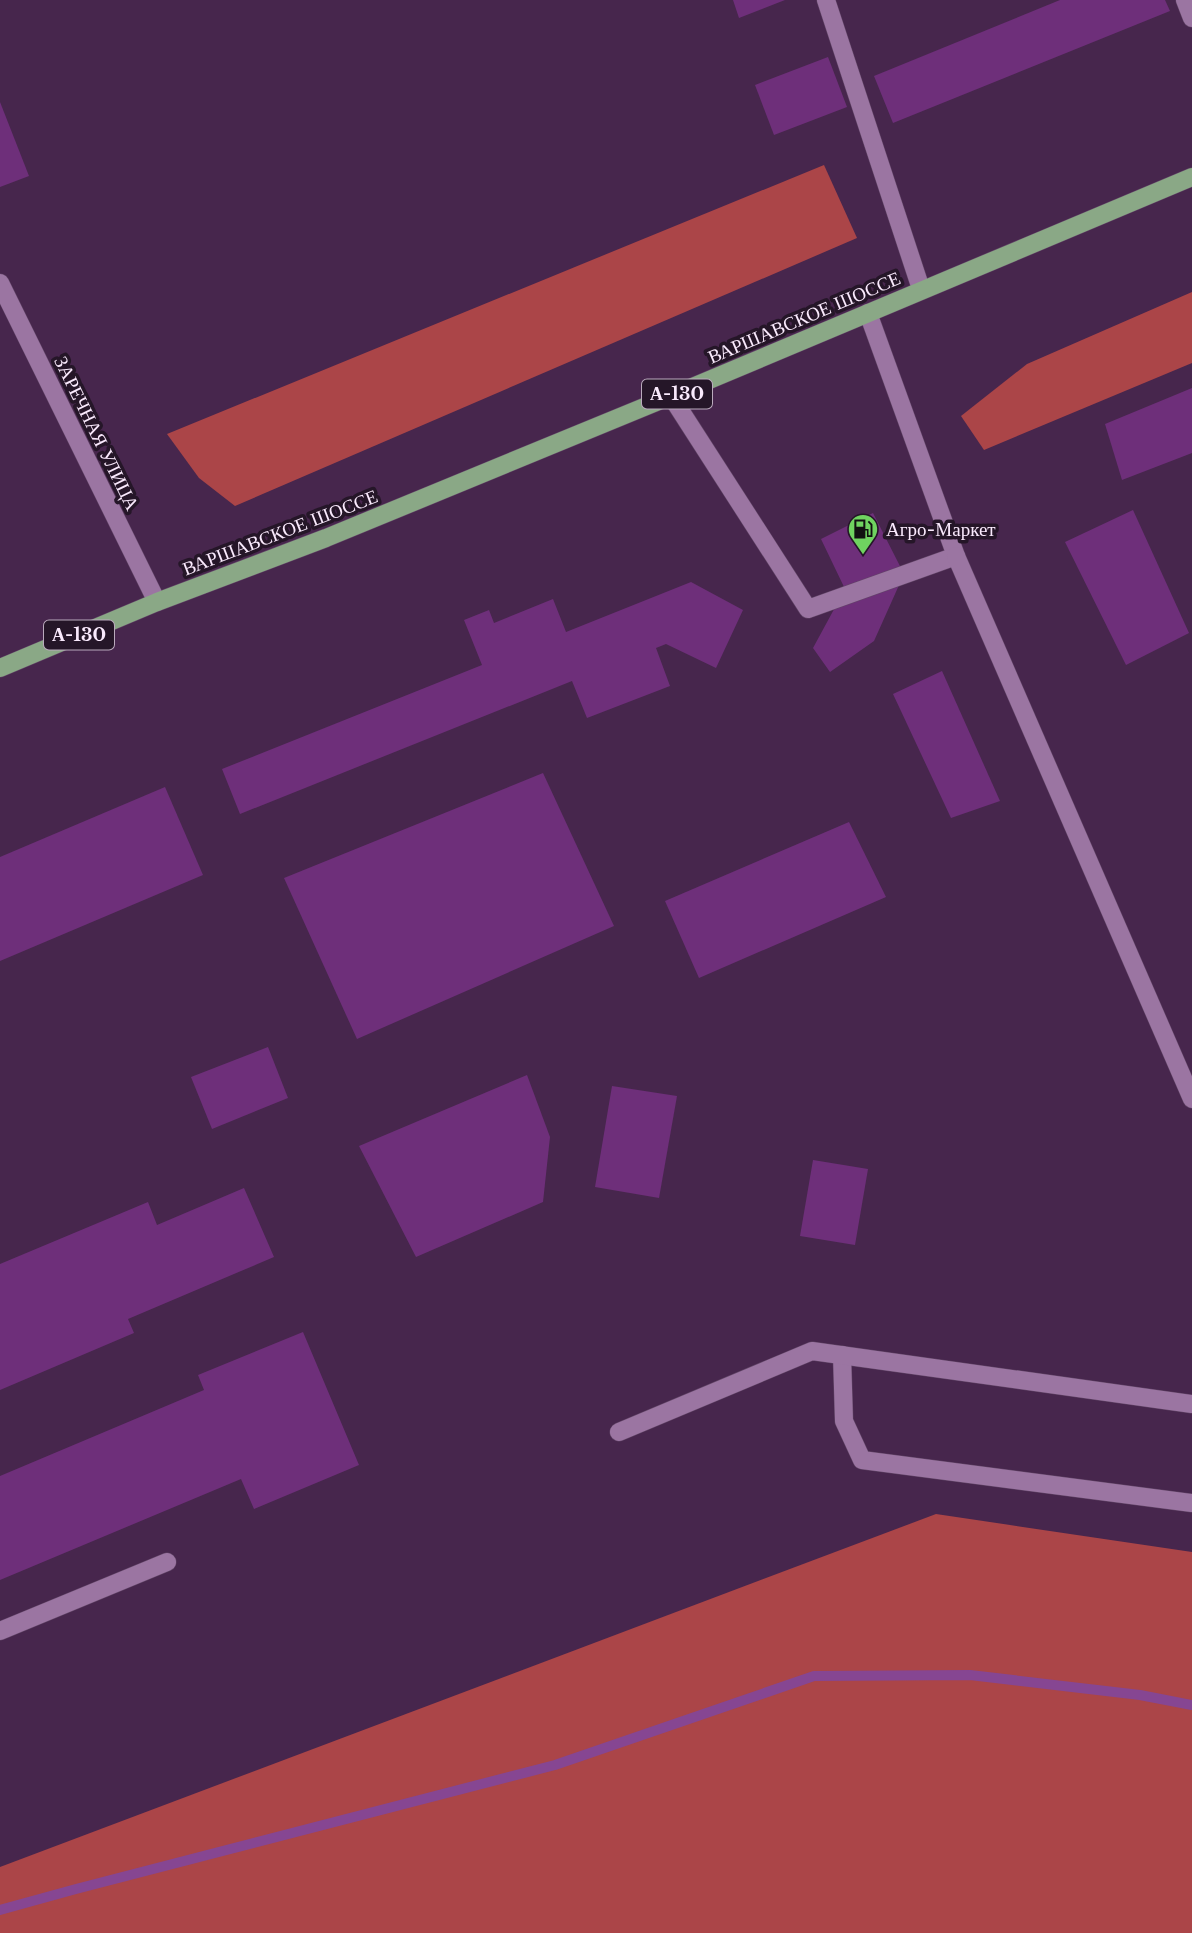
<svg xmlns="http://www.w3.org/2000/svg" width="1192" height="1933" viewBox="0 0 1192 1933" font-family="'Libre Baskerville',serif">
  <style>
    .forest { fill: #ab4548 }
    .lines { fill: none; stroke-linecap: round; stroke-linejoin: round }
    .stream { stroke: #864692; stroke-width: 10 }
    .building { fill: #6e2f7a }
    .lane-casing { stroke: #624667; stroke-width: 19 }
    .street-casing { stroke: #624667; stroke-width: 19 }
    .primary-casing { stroke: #624667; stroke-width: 19 }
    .lane { stroke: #9b75a2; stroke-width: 18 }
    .street { stroke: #9b75a2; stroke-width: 18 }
    .primary { stroke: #8aa886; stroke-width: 18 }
    .labels { text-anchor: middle; stroke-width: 7; stroke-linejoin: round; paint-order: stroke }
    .shield { fill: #251628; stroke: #baaabd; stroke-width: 2 }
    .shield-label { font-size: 18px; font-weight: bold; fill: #faeafd }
    .street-label { font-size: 19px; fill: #faeafd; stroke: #251628 }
    .poi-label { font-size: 19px; fill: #faeafd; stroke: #251628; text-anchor: start }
  </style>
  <rect width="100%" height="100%" fill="#47264d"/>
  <!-- forest -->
  <g class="forest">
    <path d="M824,165L857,238L235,506L199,478L167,434Z"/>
    <path d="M1192,292V363L984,450L961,416L1027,364Z"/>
    <path d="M936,1514L1192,1552V1933H0V1867Z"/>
  </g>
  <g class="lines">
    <!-- stream -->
    <path class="stream" d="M0,1910L76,1889L555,1765L814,1676L970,1675L1140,1695L1192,1705"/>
  </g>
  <!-- building -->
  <g class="building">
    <path d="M733,0H785L739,18Z"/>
    <path d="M1060,0H1165L1170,11L893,123L874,76Z"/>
    <path d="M828,57L847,107L774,135L755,85Z"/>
    <path d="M0,102L29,176L0,187Z"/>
    <path d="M1192,388V453L1122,480L1105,424Z"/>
    <path d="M1133,510L1189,633L1126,665L1065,542Z"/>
    <path d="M873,513L904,574L874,641L830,672L813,648L845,589L821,539Z"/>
    <path d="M691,582L743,610L716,668L666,644L656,648L670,686L587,718L572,681L240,814L222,769L482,665L464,620L489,610L494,623L553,599L566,632Z"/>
    <path d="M942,671L1000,801L951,818L893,694Z"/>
    <path d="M543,773L614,926L357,1039L284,878Z"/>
    <path d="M165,787L203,875L0,961V857Z"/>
    <path d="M849,822L886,897L699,978L665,901Z"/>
    <path d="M268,1047L288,1098L212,1129L191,1077Z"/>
    <path d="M527,1075L550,1137L543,1202L416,1257L359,1146Z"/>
    <path d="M612,1086L677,1096L659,1198L595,1187Z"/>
    <path d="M813,1160L868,1169L855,1245L800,1236Z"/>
    <path d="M244,1188L274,1257L128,1319L134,1333L0,1390V1264L148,1202L157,1225Z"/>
    <path d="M303,1332L359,1465L254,1509L241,1479L0,1580V1476L204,1390L198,1375Z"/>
  </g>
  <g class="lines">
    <!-- lane casing -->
    <g class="lane-casing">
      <g id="lane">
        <path d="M826,0L921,289"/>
        <path d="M1185,0L1192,18"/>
        <path d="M671,396L808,609L956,556L868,313"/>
        <path d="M956,556L1192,1099"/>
        <path d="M842,1355L844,1421L862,1460L1192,1503"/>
        <path d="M619,1432L812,1351L1192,1404"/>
        <path d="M0,1631L167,1562"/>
      </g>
    </g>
    <!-- street casing -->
    <g class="street-casing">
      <path id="street" d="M0,283L157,602"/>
    </g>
    <!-- primary casing -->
    <g class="primary-casing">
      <path id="primary" d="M0,668L157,602L326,538L671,396L1192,177"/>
    </g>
    <!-- lane -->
    <use href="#lane" class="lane"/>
    <!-- street -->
    <use href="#street" class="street"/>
    <!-- primary -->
    <use href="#primary" class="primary"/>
  </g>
  <!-- icons -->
  <defs>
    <g id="fuel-pin" transform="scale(1.575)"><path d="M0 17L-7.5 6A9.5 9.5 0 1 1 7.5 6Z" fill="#6fd360" stroke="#251628"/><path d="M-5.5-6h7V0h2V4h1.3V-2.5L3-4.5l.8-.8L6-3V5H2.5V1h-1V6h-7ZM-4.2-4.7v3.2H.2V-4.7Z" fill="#111"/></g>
  </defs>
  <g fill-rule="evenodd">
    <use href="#fuel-pin" x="863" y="529"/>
  </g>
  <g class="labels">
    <!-- shield labels -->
    <g class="shield">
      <rect x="642" y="379.5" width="70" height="29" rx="5"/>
      <rect x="44" y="620.5" width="70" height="29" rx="5"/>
    </g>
    <g class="shield-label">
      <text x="677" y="400">А-130</text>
      <text x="79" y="641">А-130</text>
    </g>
    <!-- street labels -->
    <g class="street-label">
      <text transform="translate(804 317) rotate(-23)" y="7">ВАРШАВСКОЕ ШОССЕ</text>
      <text transform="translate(97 433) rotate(64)" y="7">ЗАРЕЧНАЯ УЛИЦА</text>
      <text transform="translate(280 532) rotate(-21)" y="7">ВАРШАВСКОЕ ШОССЕ</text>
    </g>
    <!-- poi labels -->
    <g class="poi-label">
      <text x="886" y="536">Агро-Маркет</text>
    </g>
  </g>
</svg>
